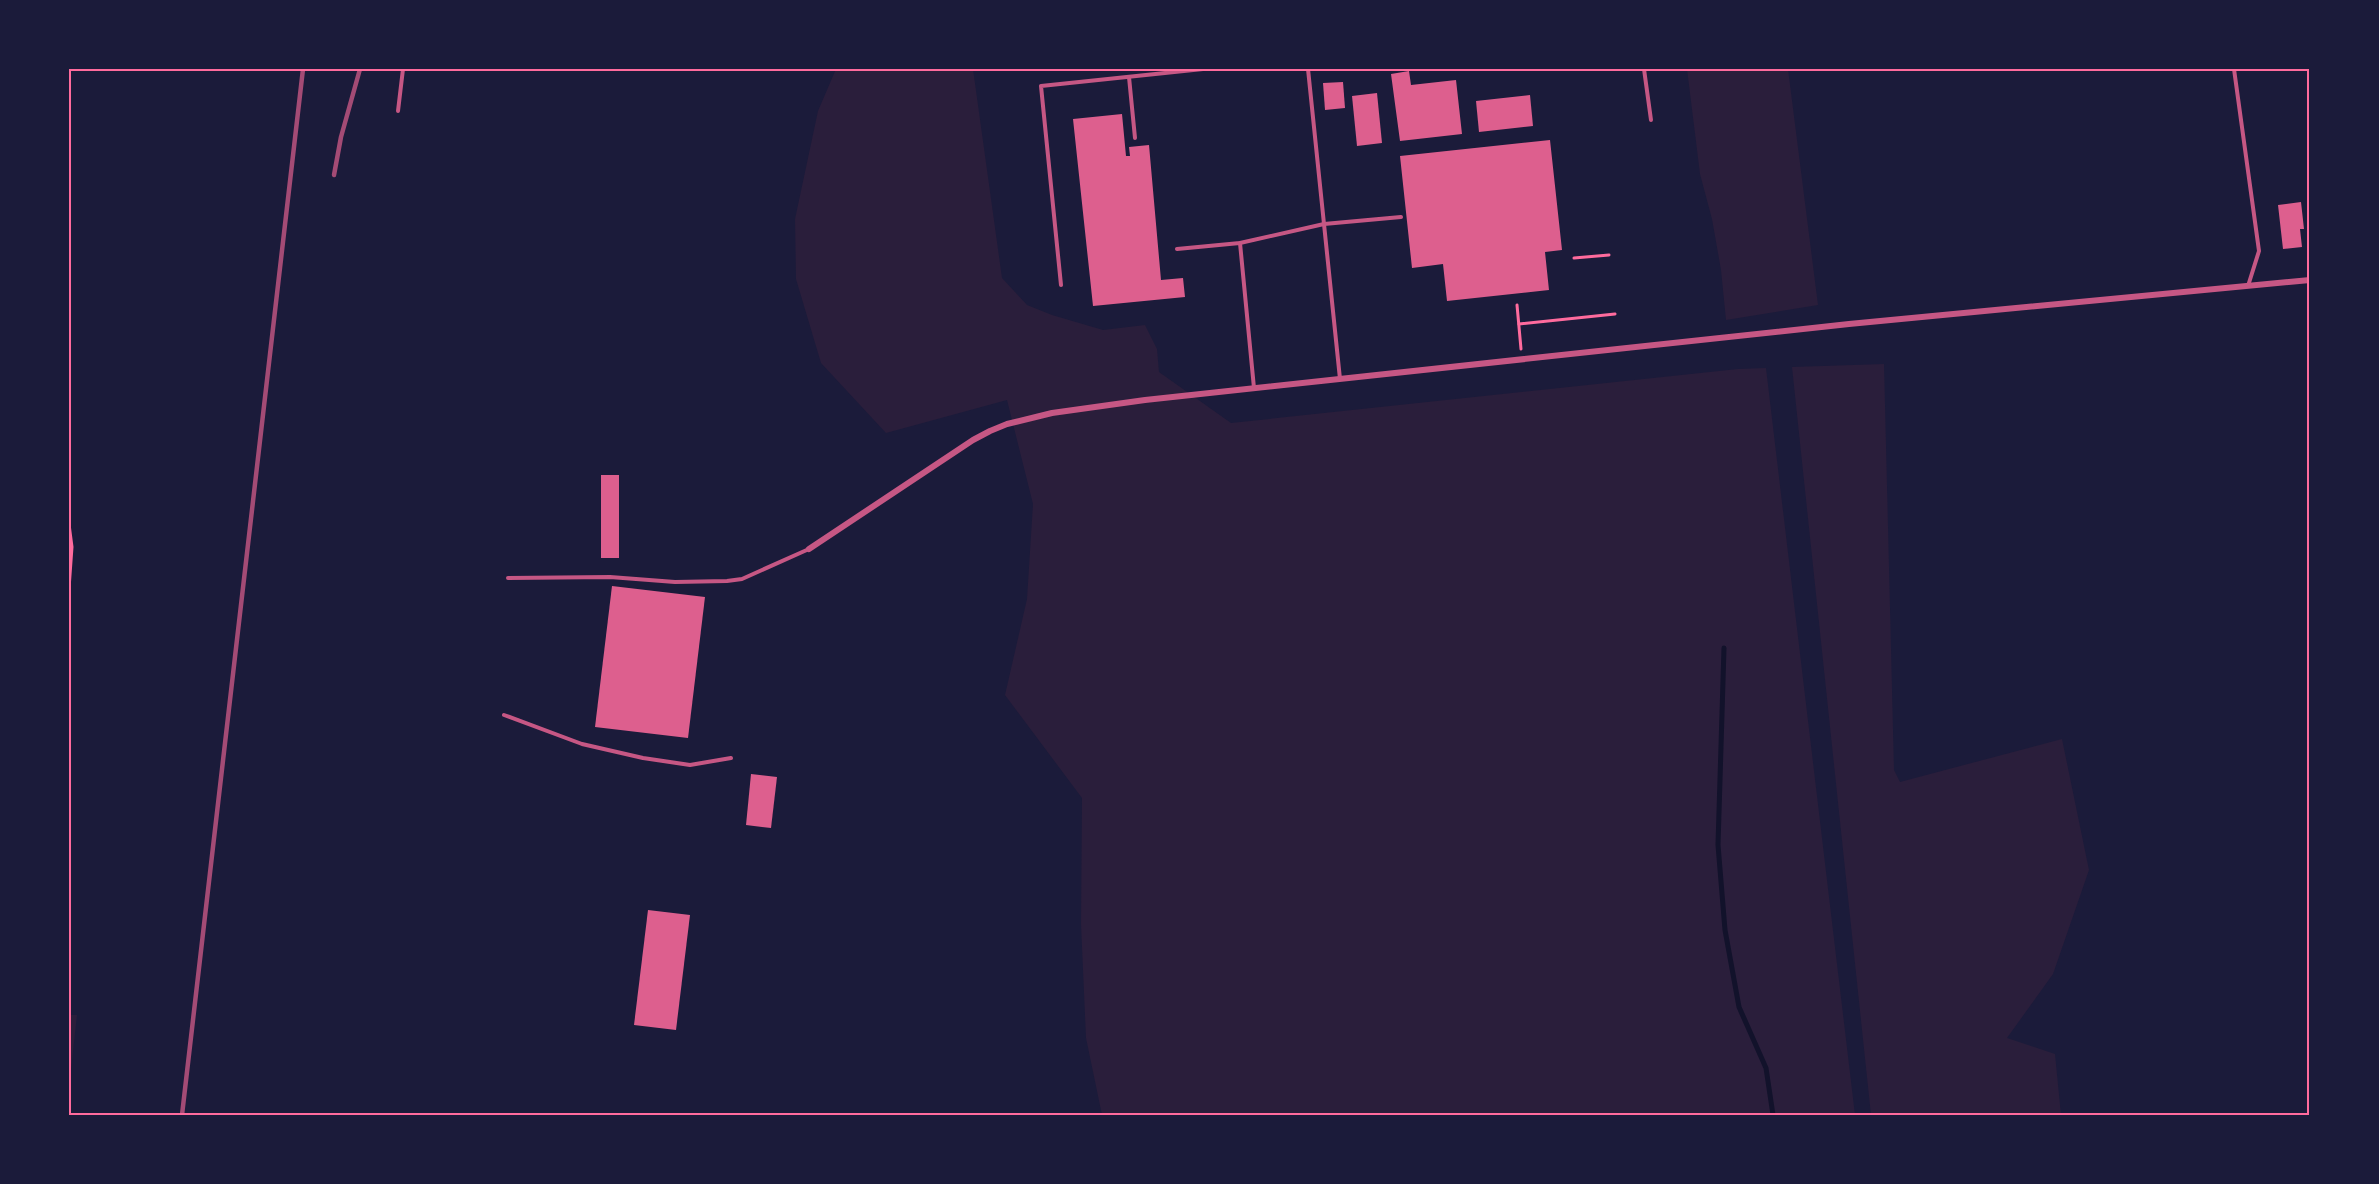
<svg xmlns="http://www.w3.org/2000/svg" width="2379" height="1184" viewBox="0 0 2379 1184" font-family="'Titillium Web',sans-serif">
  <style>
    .green { fill: #2a1e3b }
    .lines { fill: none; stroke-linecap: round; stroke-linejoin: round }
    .stream { stroke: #12122b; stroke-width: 5 }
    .building { fill: #dd5f8e }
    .path { stroke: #ff6b9d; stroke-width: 3 }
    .service { stroke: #c65784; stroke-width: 4 }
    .minor { stroke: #c65784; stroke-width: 6 }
    .rail { stroke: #a44b75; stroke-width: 4.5 }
    .neatline { fill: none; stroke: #ff6b9d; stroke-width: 2 }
  </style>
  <rect width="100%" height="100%" fill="#1b1b3a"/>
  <!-- green -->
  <g class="green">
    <path d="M836,69H973L1002,278L1027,305L1052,315L1103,330L1145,325L1157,349L1159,372L1231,423L1738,369L1766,368L1855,1115H1102L1086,1038L1081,924L1082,798L1005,695L1027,599L1033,504L1007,400L886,433L821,363L796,279L795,219L818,111Z"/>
    <path d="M1687,69H1788L1818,305L1726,320L1721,270L1712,219L1700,174Z"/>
    <path d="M1884,364L1894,770L1900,782L2062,739L2089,870L2053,974L2007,1038L2055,1054L2061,1115H1871L1792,367Z"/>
    <path d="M69,1015H77L69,1088Z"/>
  </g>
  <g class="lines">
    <!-- stream -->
    <path class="stream" d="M1724,648L1718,845L1725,930L1739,1007L1766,1068L1773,1115"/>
  </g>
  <!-- building -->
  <g class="building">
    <path d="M1409,71L1411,85L1456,80L1462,134L1400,141L1391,74Z"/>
    <path d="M1343,82L1345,108L1325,110L1323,83Z"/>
    <path d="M1377,93L1382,143L1357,146L1352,96Z"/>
    <path d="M1530,95L1533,126L1479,132L1476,101Z"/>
    <path d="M1122,114L1126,156H1130L1129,147L1149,145L1161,280L1183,278L1185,297L1093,306L1073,119Z"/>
    <path d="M1550,140L1562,250L1545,252L1549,290L1447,301L1443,264L1412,268L1400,156Z"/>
    <path d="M2301,202L2304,229H2300L2302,247L2283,249L2278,205Z"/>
    <rect x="601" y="475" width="18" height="83"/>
    <path d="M612,586L705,597L688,738L595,727Z"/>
    <path d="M751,774L777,777L771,828L746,825Z"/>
    <path d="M648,910L690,915L676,1030L634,1025Z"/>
  </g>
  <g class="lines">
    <!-- path -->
    <g class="path">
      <path d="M1574,258L1609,255"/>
      <path d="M1517,305L1521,349"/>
      <path d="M1519,324L1615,314"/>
      <path d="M69,524L72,547L69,589"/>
    </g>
    <!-- service -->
    <g class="service">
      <path d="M1308,69L1340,379"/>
      <path d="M1644,69L1651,120"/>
      <path d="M2234,69L2259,251L2248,286"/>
      <path d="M1129,77L1135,138"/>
      <path d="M398,111L403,69"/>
      <path d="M1240,243L1254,388"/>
      <path d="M1177,249L1240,243L1324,224L1401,217"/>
      <path d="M1061,285L1041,86L1203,69"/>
      <path d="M508,578L610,577L675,582L727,581L742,579L809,549"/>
      <path d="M504,715L582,744L643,758L690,765L731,758"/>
    </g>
    <!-- minor -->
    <path class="minor" d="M809,549L973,440L990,431L1007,424L1052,413L1145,400L1849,324L2310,280"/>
    <!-- rail -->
    <g class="rail">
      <path d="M334,175L341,137L360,69"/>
      <path d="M182,1115L303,69"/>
    </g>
  </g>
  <!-- border -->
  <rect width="2379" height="1184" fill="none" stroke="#1b1b3a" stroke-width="141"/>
  <rect x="70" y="70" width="2238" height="1044" class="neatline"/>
</svg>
